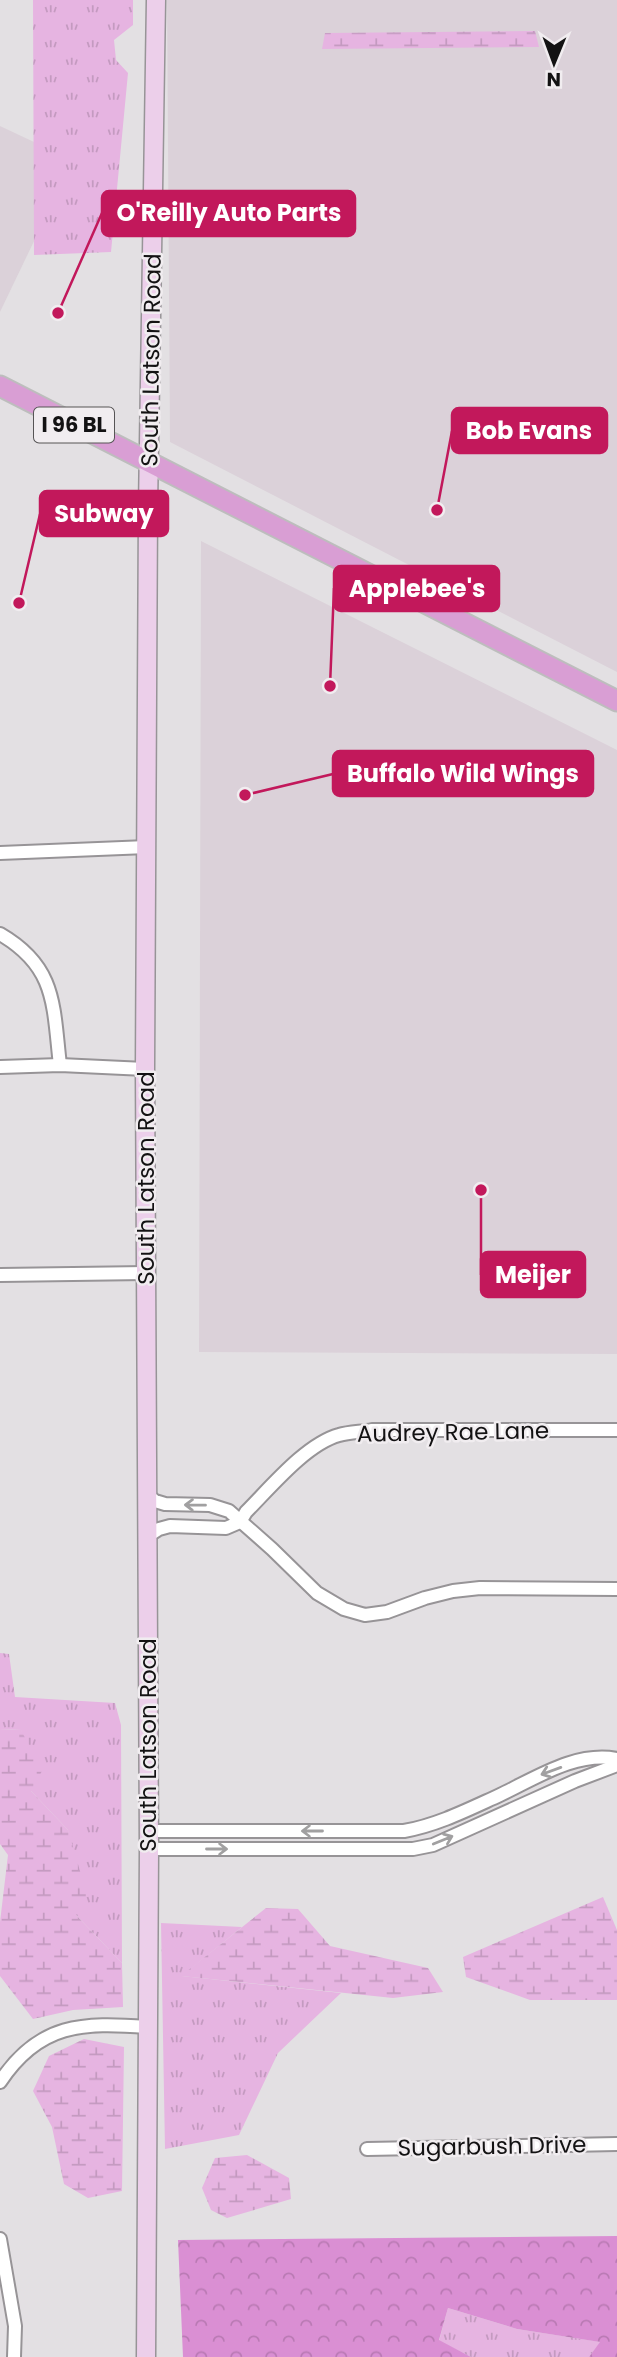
<svg xmlns="http://www.w3.org/2000/svg" width="617" height="2357" viewBox="0 0 617 2357" font-family="Poppins,sans-serif">
  <style>
    .built { fill: #dbd1d9 }
    .grass { fill: url(#grass-tufts) }
    .forest { fill: url(#forest-crowns) }
    .wetland { fill: url(#wetland-marsh) }
    .lines { fill: none; stroke-linecap: round; stroke-linejoin: round }
    .minor-casing { stroke: #979497; stroke-width: 16 }
    .secondary-casing { stroke: #979497; stroke-width: 21 }
    .primary-casing { stroke: #bdbdbd; stroke-width: 23 }
    .minor { stroke: #fff; stroke-width: 12 }
    .secondary { stroke: #eccfea; stroke-width: 18 }
    .primary { stroke: #d99ed4; stroke-width: 19 }
    .oneway { stroke: #a1a0a1 }
    .labels { text-anchor: middle; stroke-width: 5; stroke-linejoin: round; paint-order: stroke }
    .shield { fill: #f1edf0; stroke: #565455; stroke-width: 2 }
    .shield-label { font-size: 21px; font-weight: bold; fill: #131213 }
    .street-label { font-size: 23px; fill: #131213; stroke: #f1edf0 }
    .leader { fill: none; stroke: #c2185b; stroke-width: 2.5 }
    .callout-dot { fill: #c2185b; stroke: #f1edf0; stroke-width: 2.5 }
    .callout { fill: #c2185b; stroke: #c2185b; stroke-width: 2.5 }
    .callout-label { font-size: 24px; text-anchor: middle; font-weight: bold; fill: #fff }
  </style>
  <defs>
    <pattern id="grass-tufts" width="24" height="20" patternUnits="userSpaceOnUse" patternTransform="scale(1.75)"><rect width="24" height="20" fill="#e6b4e1"/><path d="M3 7l-1-3M5 7V3M7 7l1-3M15 17l-1-3M17 17v-4M19 17l1-3" fill="none" stroke="#c49ac0"/></pattern>
    <pattern id="forest-crowns" width="20" height="18" patternUnits="userSpaceOnUse" patternTransform="scale(1.75)"><rect width="20" height="18" fill="#da8fd3"/><path d="M2 6a3 3 0 1 1 6 0M12 15a3 3 0 1 1 6 0" fill="none" stroke="#ba7ab4"/></pattern>
    <pattern id="wetland-marsh" width="20" height="14" patternUnits="userSpaceOnUse" patternTransform="scale(1.75)"><rect width="20" height="14" fill="#e6b4e1"/><path d="M1 5h8M5 5V1M11 12h8M15 12V8" fill="none" stroke="#c49ac0"/></pattern>
  </defs>
  <rect width="100%" height="100%" fill="#e3e0e3"/>
  <!-- built -->
  <g class="built">
    <path d="M167,0H617V672L170,442Z"/>
    <path d="M0,126L34,142L36,237L0,312Z"/>
    <path d="M201,541L617,750V1354L199,1352Z"/>
  </g>
  <!-- grass -->
  <g class="grass">
    <path d="M33,0H133V25L114,40L116,60L128,73L111,252L34,255Z"/>
    <path d="M0,1653L9,1654L15,1697L115,1703L121,1725L122,1963L76,1915L68,1830L31,1791L21,1730L0,1729Z"/>
    <path d="M161,1923L242,1927L182,1976L341,1993L278,2053L239,2135L165,2149Z"/>
    <path d="M448,2308L517,2329L601,2342L589,2357H471L439,2341Z"/>
  </g>
  <!-- forest -->
  <path class="forest" d="M617,2236V2357H589L600,2342L517,2329L448,2308L439,2340L471,2357H183L178,2240Z"/>
  <!-- wetland -->
  <g class="wetland">
    <path d="M535,31L539,47L322,49L325,33Z"/>
    <path d="M0,1729L21,1730L42,1771L31,1791L68,1830L87,1895L76,1915L122,1963L123,2007L73,2010L33,2019L0,1976V1922L8,1855L0,1844Z"/>
    <path d="M603,1897L617,1930V2000H530L466,1977L463,1957Z"/>
    <path d="M266,1908L298,1909L330,1946L428,1968L443,1992L393,1998L181,1976Z"/>
    <path d="M84,2039L124,2047L122,2191L88,2198L64,2184L52,2127L33,2091L49,2056Z"/>
    <path d="M247,2155L289,2178L291,2199L227,2218L211,2210L202,2188L215,2158Z"/>
  </g>
  <g class="lines">
    <!-- minor casing -->
    <g class="minor-casing">
      <g id="minor">
        <path d="M0,853L147,847"/>
        <path d="M0,934C57,967 53,1006 60,1065"/>
        <path d="M0,1067L60,1065L145,1069"/>
        <path d="M0,1275L146,1273"/>
        <path d="M148,1495L155,1501L165,1504L210,1505L229,1511L272,1549L317,1593L344,1609L365,1615L387,1612L425,1598L453,1591L480,1588L617,1589"/>
        <path d="M148,1536L159,1529L170,1526L226,1528L240,1522L246,1512C270,1488 306,1444 339,1435C349,1432 361,1432 372,1430H617"/>
        <path d="M149,1831H404C438,1825 469,1809 500,1795C536,1778 576,1751 617,1759"/>
        <path d="M149,1849H413L433,1845L575,1781L617,1765"/>
        <path d="M0,2082C39,2023 83,2022 147,2027"/>
        <path d="M367,2149L617,2144"/>
        <path d="M0,2239L15,2326L14,2357"/>
      </g>
    </g>
    <!-- secondary casing -->
    <g class="secondary-casing">
      <path id="secondary" d="M146,2357L149,1849L145,1069L148,508L156,0"/>
    </g>
    <!-- primary casing -->
    <g class="primary-casing">
      <path id="primary" d="M0,386L617,701"/>
    </g>
    <!-- minor -->
    <use href="#minor" class="minor"/>
    <!-- secondary -->
    <use href="#secondary" class="secondary"/>
    <!-- primary -->
    <use href="#primary" class="primary"/>
  </g>
  <!-- one-way arrows -->
  <defs><path id="oneway-shaft" d="M-6 0H5M1.5-3L5.5 0L1.5 3" fill="none" stroke-width="1.6" stroke-linecap="round" stroke-linejoin="round" transform="scale(1.75)"/></defs>
  <g class="oneway">
    <use href="#oneway-shaft" transform="translate(195 1505) rotate(-179)"/>
    <use href="#oneway-shaft" transform="translate(551 1771) rotate(160)"/>
    <use href="#oneway-shaft" transform="translate(312 1831) rotate(-180)"/>
    <use href="#oneway-shaft" transform="translate(443 1840) rotate(-22)"/>
    <use href="#oneway-shaft" transform="translate(217 1849)"/>
  </g>
  <g class="labels">
    <!-- shield labels -->
    <rect class="shield" x="34" y="407.5" width="80" height="35" rx="5"/>
    <g class="shield-label">
      <text x="74" y="432">I 96 BL</text>
    </g>
    <!-- street labels -->
    <g class="street-label">
      <text transform="translate(151 360) rotate(-89)" y="8">South Latson Road</text>
      <text transform="translate(146 1178) rotate(-90)" y="8">South Latson Road</text>
      <text transform="translate(453 1432) rotate(-1)" y="8">Audrey Rae Lane</text>
      <text transform="translate(148 1745) rotate(-90)" y="8">South Latson Road</text>
      <text transform="translate(492 2146) rotate(-1)" y="8">Sugarbush Drive</text>
    </g>
  </g>
  <!-- callouts -->
  <path class="leader" d="M58 313L102 213M437 510L452 431M19 603L40 514M330 686L334 588M245 795L333 774M481 1190L481 1275"/>
  <g class="callout-dot">
    <circle cx="58" cy="313" r="7"/>
    <circle cx="437" cy="510" r="7"/>
    <circle cx="19" cy="603" r="7"/>
    <circle cx="330" cy="686" r="7"/>
    <circle cx="245" cy="795" r="7"/>
    <circle cx="481" cy="1190" r="7"/>
  </g>
  <g class="callout">
    <rect x="102" y="191" width="253" height="45" rx="7"/>
    <rect x="452" y="408" width="155" height="45" rx="7"/>
    <rect x="40" y="491" width="128" height="45" rx="7"/>
    <rect x="334" y="566" width="165" height="45" rx="7"/>
    <rect x="333" y="751" width="260" height="45" rx="7"/>
    <rect x="481" y="1252" width="104" height="45" rx="7"/>
  </g>
  <g class="callout-label">
    <text x="229" y="221">O'Reilly Auto Parts</text>
    <text x="529" y="439">Bob Evans</text>
    <text x="104" y="522">Subway</text>
    <text x="417" y="597">Applebee's</text>
    <text x="463" y="782">Buffalo Wild Wings</text>
    <text x="533" y="1283">Meijer</text>
  </g>
  <!-- north arrow -->
  <g transform="translate(554 63) rotate(181)" stroke="#f1edf0" stroke-width="5" paint-order="stroke">
  <path d="M0-5L12 26L0 18L-12 26Z" fill="#131213"/>
  <text y="-10" font-size="19" font-weight="bold" text-anchor="middle" fill="#131213">N</text>
  </g>
</svg>
